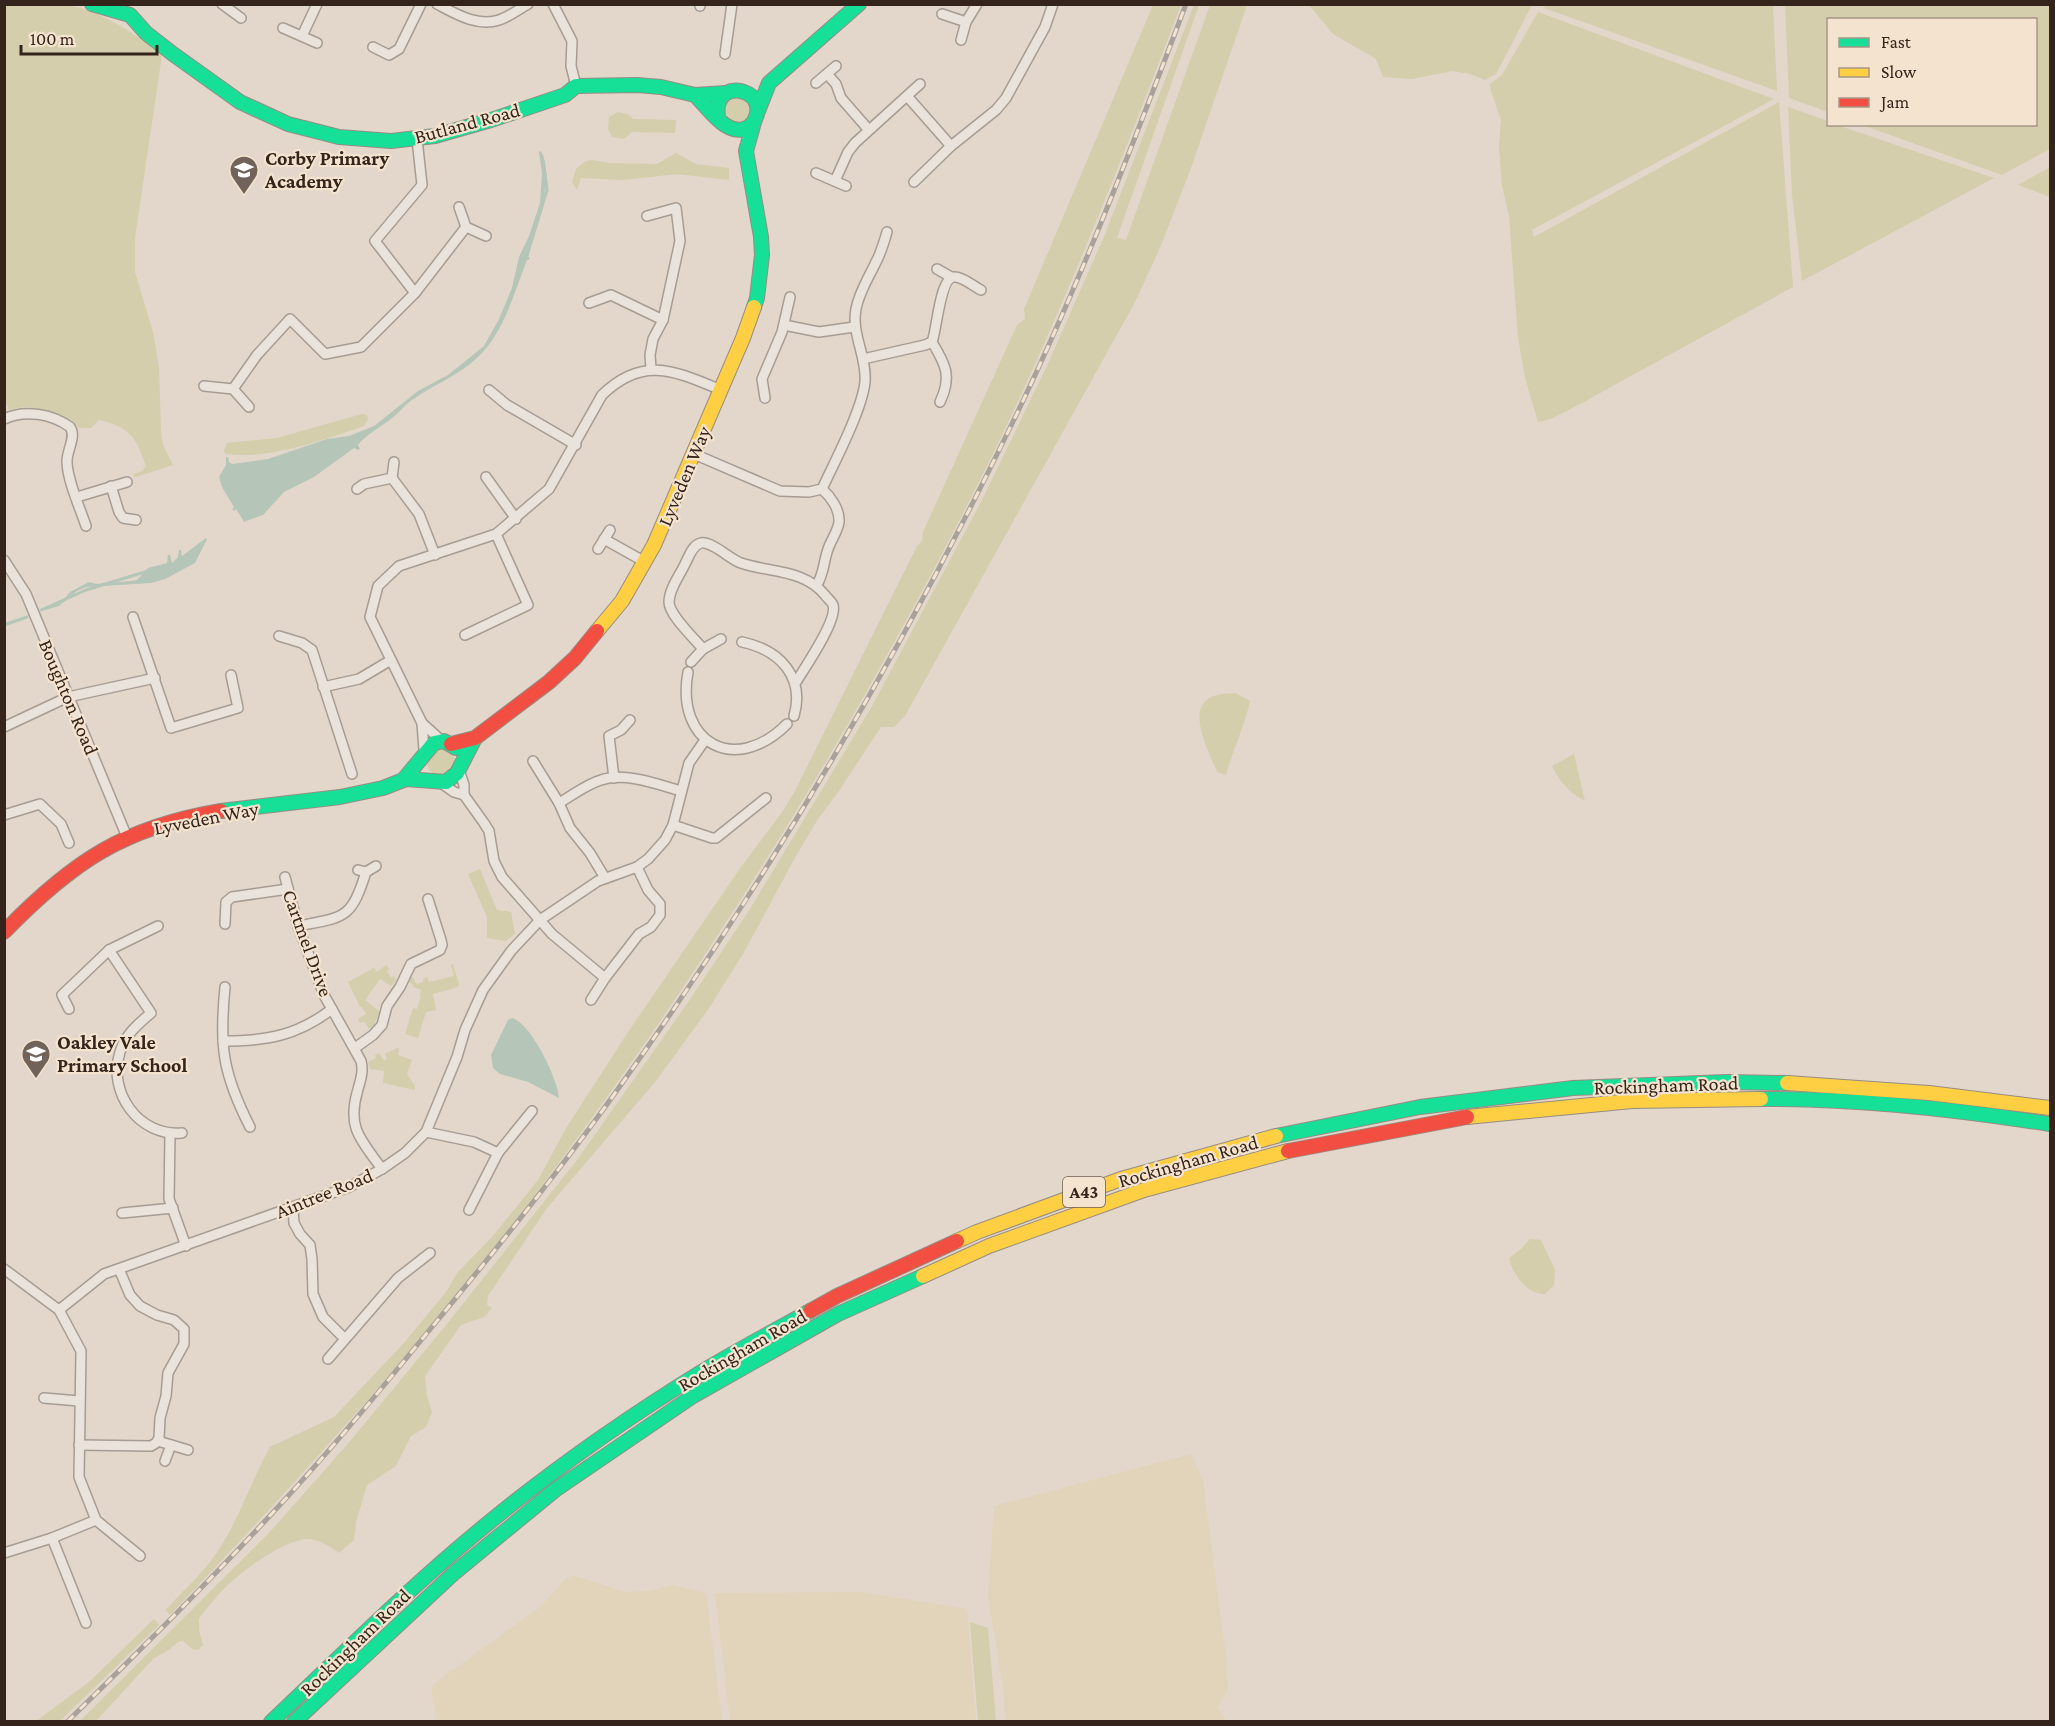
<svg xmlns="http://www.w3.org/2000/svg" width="2055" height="1726" viewBox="0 0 2055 1726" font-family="'Crimson Pro',serif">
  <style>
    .farmland { fill: #e1d4ba }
    .green { fill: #d4ceac }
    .water { fill: #b5c6b8 }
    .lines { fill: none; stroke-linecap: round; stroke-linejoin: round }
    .stream { stroke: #b5c6b8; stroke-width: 3 }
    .street-casing { stroke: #a79c93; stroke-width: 12 }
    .fast-casing { stroke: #968c83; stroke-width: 16 }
    .slow-casing { stroke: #968c83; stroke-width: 16 }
    .jam-casing { stroke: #968c83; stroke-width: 16 }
    .street { stroke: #eae3db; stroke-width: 9 }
    .fast { stroke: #16e098; stroke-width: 14 }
    .slow { stroke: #ffcf43; stroke-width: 14 }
    .jam { stroke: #f24e42; stroke-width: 14 }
    .rail-casing { stroke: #a9a29b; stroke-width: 5 }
    .rail { stroke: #f4e3ce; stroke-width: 3; stroke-dasharray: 9; stroke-linecap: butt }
    .labels { text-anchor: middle; stroke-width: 4.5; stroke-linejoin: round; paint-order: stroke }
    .shield { fill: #f4e3ce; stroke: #6e5d51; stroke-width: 1.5 }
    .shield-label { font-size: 18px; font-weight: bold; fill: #34241c }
    .street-label { font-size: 20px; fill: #34241c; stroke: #f4e3ce }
    .poi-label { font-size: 20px; font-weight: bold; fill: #34241c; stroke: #f4e3ce; text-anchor: start }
  </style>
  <rect width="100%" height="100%" fill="#e2d7ca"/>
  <!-- farmland -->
  <g class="farmland">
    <path d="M1191,1454L1203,1481L1226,1657L1228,1690L1218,1707L1226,1721H1005L1004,1695L988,1596L994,1506Z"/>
    <path d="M573,1575L625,1592L650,1591L672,1585L706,1593L722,1721H436L431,1686L540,1607L564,1581Z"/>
    <path d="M862,1592L967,1609L976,1721H730L715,1593Z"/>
  </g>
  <!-- green -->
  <g class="green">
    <path d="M1546,4L1773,5L1777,91L1544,8Z"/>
    <path d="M5,5C24,5 51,1 69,5C105,13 134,33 162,55L135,238V272L153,332L159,367L161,431L163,445L173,465L136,477H134V474L142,471L146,466C136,438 131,427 99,420L91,428H79C75,419 40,408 29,407C22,407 15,408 9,410L5,401Z"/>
    <path d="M1153,5H1181C1122,160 1061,316 987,466C846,748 678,1014 483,1262C385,1385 279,1501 170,1615L166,1610C180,1593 197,1579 210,1562C237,1527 249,1485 270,1447L334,1417L403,1344L446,1292L457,1273L492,1237L538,1180L565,1130L628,1032L741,867L783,811L796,789L917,546L922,541L923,532L1017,325L1025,319L1024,309Z"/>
    <path d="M1194,5H1199L1117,238L1126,240L1210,5H1247L1191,168L1160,248L1134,304L905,716L894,727H881L839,791L818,819L796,856L743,954L709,1008L656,1081L547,1208L488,1296L487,1305L492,1308L484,1317L461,1325L425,1376L427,1396L432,1412L426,1427L411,1436L396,1466L367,1485L356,1522L354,1540L339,1553C331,1547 320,1540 310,1539C287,1538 246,1568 230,1583C219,1593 209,1606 199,1618V1630L203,1645L198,1650L192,1649L183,1641L178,1642L167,1651L154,1658L96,1721H80L268,1534L346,1446L447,1324L577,1160L691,998L750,909L871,708L981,502L1046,368L1103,239Z"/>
    <path d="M1309,5H1532L1496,74L1485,80L1470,74L1452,71L1412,79L1383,77L1376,59L1333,34Z"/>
    <path d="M1785,5H2050V149L2002,175L1862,125L2036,124V20H1828V112L1789,98Z"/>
    <path d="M1538,12L1774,99L1532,230L1534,237L1779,102L1793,287L1580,404L1551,419L1538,422L1525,378L1518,338L1509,216L1502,186L1499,147L1501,120L1491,91L1490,84L1502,75Z"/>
    <circle cx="738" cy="110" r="14"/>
    <path d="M1788,107L1828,121V124L1837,125L1994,178L1802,281L1792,194Z"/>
    <path d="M618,112L628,114L633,119L676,120L675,133L632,132L624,139L612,137L608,129L609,117Z"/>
    <path d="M676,153L696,164L729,168V180L677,174L623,180L581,178L577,190L572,182L576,169L586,161L593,160L609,163L657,164Z"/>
    <path d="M2050,167V197L2018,185Z"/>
    <path d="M362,414L367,415L368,419L364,426C324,440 268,460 226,454L224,451L227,443L277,438Z"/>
    <path d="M1236,693L1250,701C1244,727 1233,750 1226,775L1217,772C1209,751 1182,704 1217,695C1223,693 1230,694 1236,693Z"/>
    <circle cx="441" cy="762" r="14"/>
    <path d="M1574,754L1585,801C1572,795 1558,780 1552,766Z"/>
    <path d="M480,869L497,910L511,912L515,934L505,941L487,938V917L468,874Z"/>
    <path d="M453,964L459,984L458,987L433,994L436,1010L426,1012L418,1038L405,1034L413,1008L417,1009L421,996L420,995L421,990L413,987V985L409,982L410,978L413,977L416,984L423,982V979L427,977L429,982L454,976L451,965Z"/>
    <path d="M386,965L389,969L387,971L391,978L394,976L396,980L391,986L380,979L365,1000L380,1012L373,1026L369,1029L364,1021L360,1023L358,1019L366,1014L362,1007H360L348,982L374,968L377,972Z"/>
    <path d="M397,1048H399L398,1055L412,1060L407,1074L415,1086V1090L383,1083L384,1071L370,1069L368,1062L376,1058L375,1055L379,1053L384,1061L387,1058L385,1054Z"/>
    <path d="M1530,1239L1541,1240L1555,1270L1554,1285L1545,1294C1527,1294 1513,1275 1509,1258L1521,1249Z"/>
    <path d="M154,1619L159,1625L60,1721H36L89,1682Z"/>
    <path d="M970,1622L988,1628L996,1721H978Z"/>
  </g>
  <!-- water -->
  <g class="water">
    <path d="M541,151C556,178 535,225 527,253V257H529L530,259L527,260C514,293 504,333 477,358C459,375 435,384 415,398C406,403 399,413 391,419C379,428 367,434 358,445L360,449L358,450L354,448L314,477L284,492L263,515L243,522V520L236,509L234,511L232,509L234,507L222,487L219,477L226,465V457H228L229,462L232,464L268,459L327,439L349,436L374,426L418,391L448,375L484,346L499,319L512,288L519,257L529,236L540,203L542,174L539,152Z"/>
    <path d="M206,538L207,539L195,563L165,579L151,583L86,587L77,591L59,606L45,610L44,608L61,603L70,592L89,582L97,584L131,581L137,580L148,568L167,563L168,555H170L172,563L178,557L179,550H181L182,556Z"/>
    <path d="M512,1018C531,1023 558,1079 559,1098L528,1082L500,1074L493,1068L491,1055L508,1020Z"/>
  </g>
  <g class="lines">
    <!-- stream -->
    <g class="stream">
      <path d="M526,259L547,190L545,173"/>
      <path d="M41,610L86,590L148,571"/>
      <path d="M4,625L27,617"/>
    </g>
    <!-- street casing -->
    <g class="street-casing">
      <g id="street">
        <path d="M222,4L241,18"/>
        <path d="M437,4C456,14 477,27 499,20C509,17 519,9 528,4"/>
        <path d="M553,4L572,41L571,66L576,86"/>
        <path d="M700,6V4"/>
        <path d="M942,14L966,22"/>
        <path d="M283,28L317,43"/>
        <path d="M302,36L317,4"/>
        <path d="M961,40L966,22L977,4"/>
        <path d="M373,47L389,55L399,49L421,4"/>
        <path d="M725,54L732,4"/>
        <path d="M827,74L836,84L841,98L868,129"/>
        <path d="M816,83L836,66"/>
        <path d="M907,96L951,146"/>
        <path d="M816,173L846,186"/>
        <path d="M835,181L848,152L855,143L920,84"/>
        <path d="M914,182L951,146L996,110L1006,98L1045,27L1053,4"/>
        <path d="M459,207L466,227"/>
        <path d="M647,216L676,208L680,241L663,320L653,339L650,355L651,369"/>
        <path d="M937,269L951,277"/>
        <path d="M415,293L375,241L422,185L417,139"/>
        <path d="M589,303L611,295L663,320"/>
        <path d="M784,325L819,332L854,327"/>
        <path d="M932,342C946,365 952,377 940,402"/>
        <path d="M863,359L925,345L932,342C937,330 940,275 955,277C963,277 973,286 981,290"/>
        <path d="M204,386L233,389L249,407"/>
        <path d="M233,389L257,355L290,319L325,354L361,347L415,293L466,227L486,236"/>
        <path d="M489,390L507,405L576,445"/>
        <path d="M765,398L762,379L782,332L790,297"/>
        <path d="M4,419C25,409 52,414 70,427C77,437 66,451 67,463C68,482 80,508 86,526"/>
        <path d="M694,454L780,491L809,492L822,489C835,461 862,410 865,382C867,356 851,334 856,309C859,292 869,277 876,262C881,253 884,242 887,232"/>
        <path d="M486,477L516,519"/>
        <path d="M392,478L394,462"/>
        <path d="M111,486L119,512L123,518L136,520"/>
        <path d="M357,489L364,484L392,478L419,514L435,555"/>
        <path d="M77,497L127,482"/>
        <path d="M604,539L645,562"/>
        <path d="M598,549L610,530"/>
        <path d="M4,560L26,594L127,837"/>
        <path d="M817,585C825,570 823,563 828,549C831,540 838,531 839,522C840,509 830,496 822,489"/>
        <path d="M133,617L171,728L238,708L231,675"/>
        <path d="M465,635L528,605L496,534"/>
        <path d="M279,636L302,643L312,650L352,774"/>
        <path d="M742,642C780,650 805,677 794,716"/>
        <path d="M703,649C694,638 669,615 669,602C669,589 680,575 685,564C689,557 692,545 701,543C712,541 731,560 741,563C770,573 804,569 825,595C827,598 832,602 833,605C838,620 804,669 796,682"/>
        <path d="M691,662L703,649L721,639"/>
        <path d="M688,672C675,743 735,776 787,724"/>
        <path d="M323,687L359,679L391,660"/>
        <path d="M422,723L443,742"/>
        <path d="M4,727L68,697L155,678"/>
        <path d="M424,750L422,723L370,617L378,586L399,566L496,534L549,489L602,395C643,355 675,371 721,390"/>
        <path d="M533,761L559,803L570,828L590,853L605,878"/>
        <path d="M459,770L464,785V795"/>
        <path d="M614,778L609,736L621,730L630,720"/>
        <path d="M440,782L454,792L464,795L484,823L489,831L494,861L502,877L552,934L605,978L591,1000"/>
        <path d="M559,803C573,795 587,784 601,780C626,772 657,784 681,791"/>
        <path d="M4,815L40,804L61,824L69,843"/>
        <path d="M673,825L712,838H716L766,798"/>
        <path d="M358,870L366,872L376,866"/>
        <path d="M285,877L298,926L324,995L361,1061C364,1072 360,1081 357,1093C347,1129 362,1141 382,1169"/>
        <path d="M225,924L226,902L232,897L288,889"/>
        <path d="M158,926L109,950L151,1013C138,1024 125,1035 120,1052C107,1092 139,1137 182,1133"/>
        <path d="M298,926C344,917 351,920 366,872"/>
        <path d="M605,978L639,934L651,927L660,915V904L648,890L637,867"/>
        <path d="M225,987C219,1047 223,1074 250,1127"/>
        <path d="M69,1009L62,995L109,950"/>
        <path d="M223,1041C266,1041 297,1036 332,1009"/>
        <path d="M355,1048L373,1035L382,1025L387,1006L400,987L411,964L440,950L442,945L441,940L428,899"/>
        <path d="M426,1132L474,1142L498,1153"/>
        <path d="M170,1134L169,1199L186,1246"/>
        <path d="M293,1208L294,1223L300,1234L310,1245L312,1259L313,1294L323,1317L345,1339"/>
        <path d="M469,1210L498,1153L532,1111"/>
        <path d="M122,1213L173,1208"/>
        <path d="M4,1269L59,1310L81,1351L79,1477L96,1520L140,1556"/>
        <path d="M59,1310L104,1274L349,1187L382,1169L405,1153L426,1132L457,1057L465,1030L483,990L511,951L540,920L598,881L637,867L648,859L665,840L673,825L689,763L705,740"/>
        <path d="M328,1359L398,1278L430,1253"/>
        <path d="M44,1398L79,1401"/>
        <path d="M158,1441L188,1450"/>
        <path d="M79,1445L151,1446L156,1443L159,1438L160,1418L166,1396L168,1373L184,1344V1329L174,1320L157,1315L140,1306L130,1295L119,1269"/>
        <path d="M165,1461L171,1445"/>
        <path d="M52,1538L86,1623"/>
        <path d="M4,1553L52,1538L96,1520"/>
      </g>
    </g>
    <!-- fast casing -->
    <g class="fast-casing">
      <g id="fast">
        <path d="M92,4L130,15L146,33L173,54L240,102L288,124L339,137L391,141L435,136L491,120L565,95L576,86L637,85L661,87L695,95L726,93"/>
        <path d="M695,95C704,104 711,114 721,122C752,148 772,101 744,92C739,90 732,90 726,93C717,99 717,108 718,118"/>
        <path d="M758,111L769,83L859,4"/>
        <path d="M754,122L746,151L761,237L762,255L757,298L754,307"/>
        <path d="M404,779L434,743L444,741L456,748"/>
        <path d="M221,811L340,797L383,788L406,779L446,782L457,773L475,738"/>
        <path d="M1761,1099C1858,1098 1954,1109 2050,1124"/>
        <path d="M1276,1136L1420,1107L1573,1088L1727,1082L1787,1083"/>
        <path d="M271,1722C344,1653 414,1583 492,1520C558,1466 630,1416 703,1371C738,1350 774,1331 810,1311"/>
        <path d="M294,1722L454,1573L555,1490L693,1396L838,1314L923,1276"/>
      </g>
    </g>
    <!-- slow casing -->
    <g class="slow-casing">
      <g id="slow">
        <path d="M597,631L622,601L654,545L743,338L754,307"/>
        <path d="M1787,1083L1929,1093L2050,1108"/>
        <path d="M1467,1117L1632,1101L1761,1099"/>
        <path d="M957,1241L977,1232L1121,1179L1276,1136"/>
        <path d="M923,1276L989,1246L1144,1190L1288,1151"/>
      </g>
    </g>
    <!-- jam casing -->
    <g class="jam-casing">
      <g id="jam">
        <path d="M451,744L475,738L549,682L575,658L597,631"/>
        <path d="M4,932C72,862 124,827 221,811"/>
        <path d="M1288,1151L1467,1117"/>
        <path d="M810,1311L837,1296L957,1241"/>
      </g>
    </g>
    <!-- street -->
    <use href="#street" class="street"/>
    <!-- fast -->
    <use href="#fast" class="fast"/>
    <!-- slow -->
    <use href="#slow" class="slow"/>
    <!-- jam -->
    <use href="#jam" class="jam"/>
    <!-- rail casing -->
    <g class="rail-casing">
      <path id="rail" d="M67,1722C139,1651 210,1581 278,1507C330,1451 379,1392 427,1333C491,1256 554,1178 613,1096C762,888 894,666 1006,436C1075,296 1131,150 1186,4"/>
    </g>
    <!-- rail -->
    <use href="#rail" class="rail"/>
  </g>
  <!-- icons -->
  <defs>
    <g id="school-pin" transform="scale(1.5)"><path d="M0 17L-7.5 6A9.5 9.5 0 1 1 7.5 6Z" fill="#716359" stroke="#f4e3ce"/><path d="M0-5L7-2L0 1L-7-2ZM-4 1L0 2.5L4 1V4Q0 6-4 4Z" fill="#fff"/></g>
  </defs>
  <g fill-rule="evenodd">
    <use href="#school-pin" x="244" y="170"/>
    <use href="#school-pin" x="36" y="1054"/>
  </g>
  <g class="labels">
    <!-- shield labels -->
    <rect class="shield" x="1063" y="1177" width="42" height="30" rx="4.5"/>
    <g class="shield-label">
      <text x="1084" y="1198">A43</text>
    </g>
    <!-- street labels -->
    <g class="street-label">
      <text transform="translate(467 123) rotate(-15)" y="7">Butland Road</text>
      <text transform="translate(684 476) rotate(-67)" y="7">Lyveden Way</text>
      <text transform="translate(69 697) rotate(67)" y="7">Boughton Road</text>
      <text transform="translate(206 818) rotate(-11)" y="7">Lyveden Way</text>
      <text transform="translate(308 943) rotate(70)" y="7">Cartmel Drive</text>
      <text transform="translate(1666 1085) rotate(-2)" y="7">Rockingham Road</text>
      <text transform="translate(1188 1161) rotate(-16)" y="7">Rockingham Road</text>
      <text transform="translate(324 1193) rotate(-22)" y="7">Aintree Road</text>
      <text transform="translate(742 1350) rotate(-30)" y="7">Rockingham Road</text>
      <text transform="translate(355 1642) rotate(-44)" y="7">Rockingham Road</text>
    </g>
    <!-- poi labels -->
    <g class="poi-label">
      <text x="265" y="165">Corby Primary<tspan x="265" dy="23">Academy</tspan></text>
      <text x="57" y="1049">Oakley Vale<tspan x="57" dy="23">Primary School</tspan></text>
    </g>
  </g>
  <!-- border -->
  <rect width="2055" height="1726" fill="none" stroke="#34241c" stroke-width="12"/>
  <!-- legend -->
  <rect x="1827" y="18" width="210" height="108" fill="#f4e3ce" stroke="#a79787" stroke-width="1.5"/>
  <rect x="1839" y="38" width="30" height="9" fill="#16e098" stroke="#a79787" stroke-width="1.5"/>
  <text x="1881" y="48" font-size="18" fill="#34241c">Fast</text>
  <rect x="1839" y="68" width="30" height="9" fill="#ffcf43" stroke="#a79787" stroke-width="1.5"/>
  <text x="1881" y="78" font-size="18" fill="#34241c">Slow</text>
  <rect x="1839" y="98" width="30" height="9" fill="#f24e42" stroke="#a79787" stroke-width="1.5"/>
  <text x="1881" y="108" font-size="18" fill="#34241c">Jam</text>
  <!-- scale -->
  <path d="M21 45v9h136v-9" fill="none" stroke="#34241c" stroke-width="3"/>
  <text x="30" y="45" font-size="18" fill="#34241c" stroke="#f4e3ce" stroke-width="4.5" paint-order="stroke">100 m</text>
</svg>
